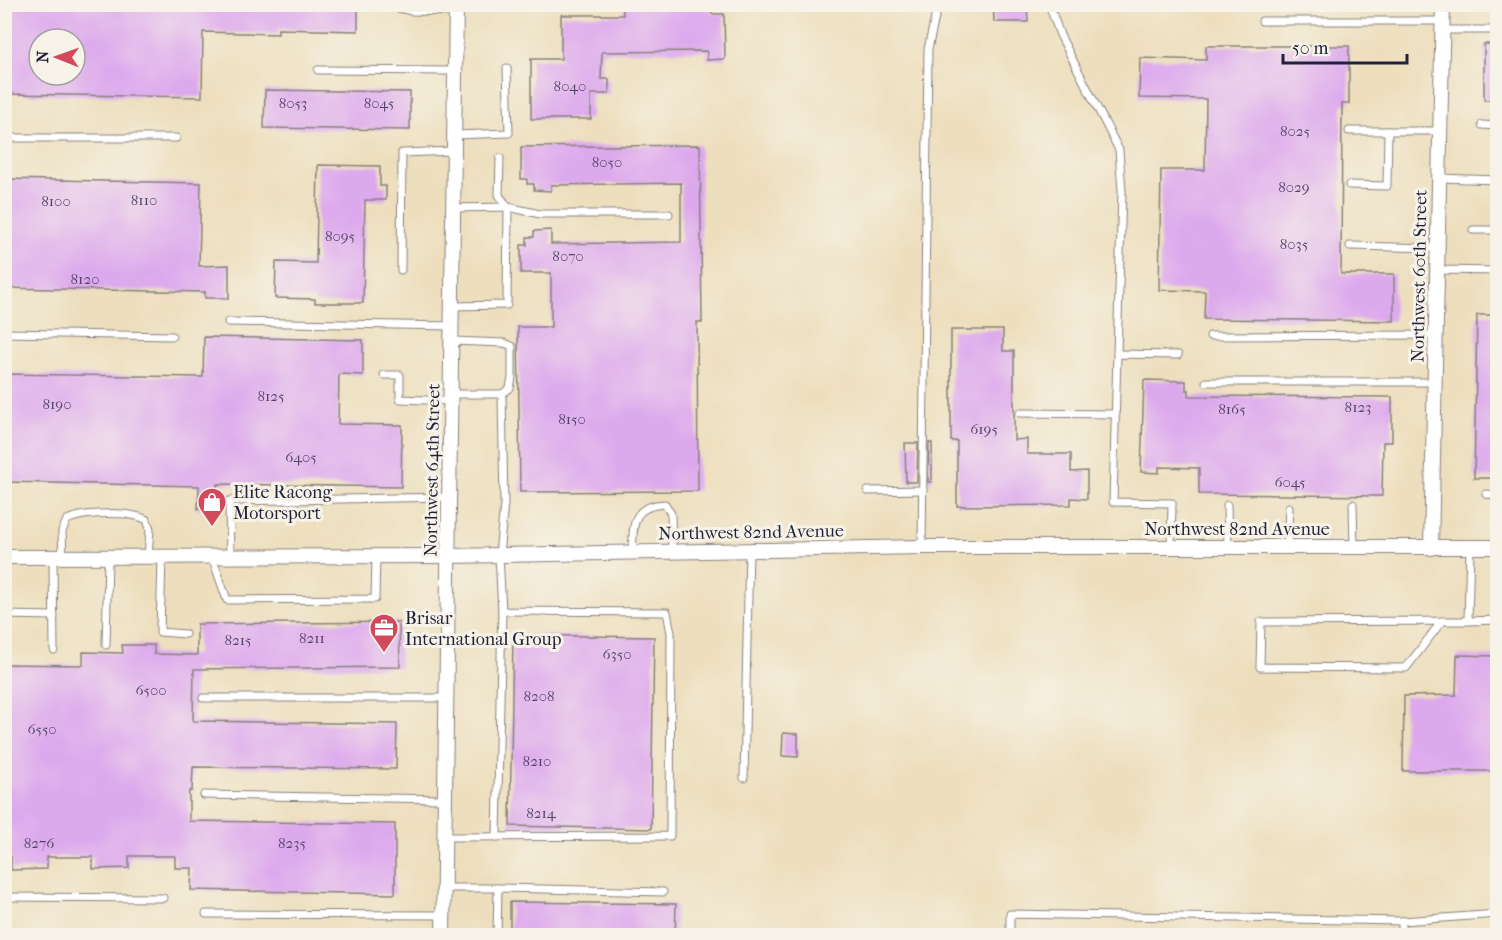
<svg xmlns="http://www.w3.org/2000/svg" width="1502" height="940" viewBox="0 0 1502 940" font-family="'IM FELL French Canon',serif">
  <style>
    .building { fill: #dda9ed; fill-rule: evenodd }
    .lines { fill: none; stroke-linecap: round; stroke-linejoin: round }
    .service-casing { stroke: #88807c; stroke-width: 9 }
    .minor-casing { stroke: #88807c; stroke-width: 16 }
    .service { stroke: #fff; stroke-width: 7 }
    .minor { stroke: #fff; stroke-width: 14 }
    .labels { text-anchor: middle; stroke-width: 6; stroke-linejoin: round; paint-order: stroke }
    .number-label { font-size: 15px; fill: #514468 }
    .street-label { font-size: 18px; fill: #22223b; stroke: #f7f3e8 }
    .poi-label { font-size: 18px; fill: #22223b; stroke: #f7f3e8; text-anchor: start }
  </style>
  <rect width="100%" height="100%" fill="#f7f3e8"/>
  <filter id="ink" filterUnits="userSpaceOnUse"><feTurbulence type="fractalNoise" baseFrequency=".0167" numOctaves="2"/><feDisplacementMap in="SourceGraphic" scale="12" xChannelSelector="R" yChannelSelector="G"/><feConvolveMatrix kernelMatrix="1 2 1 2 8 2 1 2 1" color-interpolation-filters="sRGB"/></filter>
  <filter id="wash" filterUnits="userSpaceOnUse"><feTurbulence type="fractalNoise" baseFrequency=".008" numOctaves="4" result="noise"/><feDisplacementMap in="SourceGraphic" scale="24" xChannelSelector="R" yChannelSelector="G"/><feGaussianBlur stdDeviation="1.35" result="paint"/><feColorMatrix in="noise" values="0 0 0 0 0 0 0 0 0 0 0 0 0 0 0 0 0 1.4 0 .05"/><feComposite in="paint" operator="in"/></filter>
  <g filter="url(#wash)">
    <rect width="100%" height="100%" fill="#eddfbe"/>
    <g id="blocks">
      <!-- building -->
      <g class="building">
        <path d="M4,4H358V31L278,29V34L203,32L202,97L4,94ZM39,39H75V75H39Z"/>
        <path d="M623,4H712V14H724L725,59L707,60V51L602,52L601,79H609V94H591V119H531V59H561V15H623Z"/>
        <path d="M993,4H1027L1028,22H994Z"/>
        <rect x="1484" y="44" width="13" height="56"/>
        <path d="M1206,46H1349V104H1342L1341,274H1394V321L1204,319L1205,291L1159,290L1161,170H1205L1206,99L1139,98L1140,58L1206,60Z"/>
        <path d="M265,90L410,92V130L264,128Z"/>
        <path d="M700,145L702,323L697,322L698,491L520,492L518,327H551V273H521V245H527V237H534V231L551,230V244L681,242V183L551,185V191L534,190V184H527V179H521V147Z"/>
        <path d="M318,165L380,166V186H386V200H365L363,303H315V299L275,298L276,262L316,263Z"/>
        <path d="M4,179L201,183L199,266L229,265V298H205V292L4,288Z"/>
        <path d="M1477,315H1497V478H1474Z"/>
        <path d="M951,330H1003V351H1014V440L1027,439V454H1071V472L1087,471V499L1071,498V505L957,506V441H951Z"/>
        <path d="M204,337L363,340V375L339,374L338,424L402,425L401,487L217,484L216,509H198L199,486L4,482V374L203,377Z"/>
        <path d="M1144,380L1186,381V390H1189V396L1392,397V442H1383L1382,496L1199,494V468L1159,467V473L1141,472Z"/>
        <path d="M905,443H918L917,482H906Z"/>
        <path d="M929,443H932V482H928Z"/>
        <path d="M399,622L400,667L194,669L193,721L397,724L396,769L193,767L192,791H189V821L395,824V894L191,890L192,868H175V856H129V868L93,869V857H47V869L11,870V857H4V664L83,665V652L123,653L122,645H154V654L197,655V624Z"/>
        <path d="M513,635L654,637L651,829L510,826Z"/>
        <path d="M1457,655L1497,656V771H1403L1404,696L1456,695Z"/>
        <path d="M783,733L798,734V757L782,756Z"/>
        <path d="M510,902L676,904L675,936H510Z"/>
      </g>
    </g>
  </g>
  <g filter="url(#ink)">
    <use href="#blocks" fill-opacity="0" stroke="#88807c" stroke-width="1.5"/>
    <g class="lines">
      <!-- service casing -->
      <g class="service-casing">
        <g id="service">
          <path d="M381,4L412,11L455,12"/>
          <path d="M1049,4L1060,35L1119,150L1122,191L1117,354"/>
          <path d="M1262,21H1443"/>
          <path d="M1442,30H1498"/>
          <path d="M318,70L455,71"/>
          <path d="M1482,125L1498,126"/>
          <path d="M1349,131H1440"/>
          <path d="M454,135L509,133L507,68"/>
          <path d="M4,138H176"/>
          <path d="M500,158L499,195L508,207L540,214H669"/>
          <path d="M1439,178L1498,180"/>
          <path d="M1349,185L1387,186L1388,131"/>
          <path d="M1473,230H1498"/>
          <path d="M1350,246L1437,248"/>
          <path d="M401,270L402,153L454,151"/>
          <path d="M1437,270L1498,271"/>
          <path d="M452,306L507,305L508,207L453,208"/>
          <path d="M228,322L452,326"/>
          <path d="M4,333L172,336"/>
          <path d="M1210,336L1435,335"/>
          <path d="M452,341L504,343L512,346V377L510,388L502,394"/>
          <path d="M384,375H400V399L451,401"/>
          <path d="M1206,382H1434"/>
          <path d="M1020,413L1116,414"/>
          <path d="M868,491L923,490"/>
          <path d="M1486,494L1498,495"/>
          <path d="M1353,504L1354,547"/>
          <path d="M1227,505L1228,547"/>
          <path d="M922,547L928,49L938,4"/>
          <path d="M1171,547L1172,503L1113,502L1117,354L1178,355"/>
          <path d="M1287,547L1289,507"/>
          <path d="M632,553C634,525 630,506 665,504L671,514L672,552"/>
          <path d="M53,557L54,650"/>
          <path d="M63,557L62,531L67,520C84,512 130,511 147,520L150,529L148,557"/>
          <path d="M162,557L160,632L185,634"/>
          <path d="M212,557L227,600L375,599L376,557"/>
          <path d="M230,557L229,501L449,497"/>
          <path d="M4,615L54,616"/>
          <path d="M1442,621L1406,668L1260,667L1261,622L1442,621H1468L1470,547"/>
          <path d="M1468,621L1498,620"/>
          <path d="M106,645L108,557"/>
          <path d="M203,698H447"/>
          <path d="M744,778L749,550"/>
          <path d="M204,795L445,799"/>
          <path d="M445,837L670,836L671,633L667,612L502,611L499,555L504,504L502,394H451"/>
          <path d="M497,837L502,611"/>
          <path d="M444,888H498L497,936"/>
          <path d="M498,888L663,892"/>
          <path d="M4,897L163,898"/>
          <path d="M206,914L443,915"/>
          <path d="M1010,936V914L1402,921"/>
          <path d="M1402,936V921L1498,914"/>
        </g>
      </g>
      <!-- minor casing -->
      <g class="minor-casing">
        <g id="minor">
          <path d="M1431,548L1443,4"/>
          <path d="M4,557L449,556L922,547H1498"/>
          <path d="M443,936L456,4"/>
        </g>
      </g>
      <!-- service -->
      <use href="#service" class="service"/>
      <!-- minor -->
      <use href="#minor" class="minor"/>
    </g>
  </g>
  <!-- icons -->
  <defs>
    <g id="shop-pin" transform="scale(1.5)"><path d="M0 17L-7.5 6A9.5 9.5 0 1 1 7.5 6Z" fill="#d1495b" stroke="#f7f3e8"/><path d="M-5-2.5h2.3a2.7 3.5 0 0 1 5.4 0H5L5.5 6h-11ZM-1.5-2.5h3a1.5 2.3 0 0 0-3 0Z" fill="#fff"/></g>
    <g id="office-pin" transform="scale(1.5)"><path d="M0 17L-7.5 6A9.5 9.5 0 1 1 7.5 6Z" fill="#d1495b" stroke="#f7f3e8"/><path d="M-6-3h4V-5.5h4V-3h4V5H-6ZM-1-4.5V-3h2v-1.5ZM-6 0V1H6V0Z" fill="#fff"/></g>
  </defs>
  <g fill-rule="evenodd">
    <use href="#shop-pin" x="212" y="502"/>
    <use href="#office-pin" x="384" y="628"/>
  </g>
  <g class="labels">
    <!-- number labels -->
    <g class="number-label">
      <text x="570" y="91">8040</text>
      <text x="293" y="108">8053</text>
      <text x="379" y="108">8045</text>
      <text x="1295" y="136">8025</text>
      <text x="607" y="167">8050</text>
      <text x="1294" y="192">8029</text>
      <text x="144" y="205">8110</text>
      <text x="56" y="206">8100</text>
      <text x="340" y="241">8095</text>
      <text x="1294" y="249">8035</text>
      <text x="568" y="261">8070</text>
      <text x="85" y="284">8120</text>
      <text x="271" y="401">8125</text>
      <text x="57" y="409">8190</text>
      <text x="1358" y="412">8123</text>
      <text x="1232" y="414">8165</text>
      <text x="572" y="424">8150</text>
      <text x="984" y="434">6195</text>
      <text x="301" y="462">6405</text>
      <text x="1290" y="487">6045</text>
      <text x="312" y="643">8211</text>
      <text x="238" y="645">8215</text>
      <text x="617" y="659">6350</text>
      <text x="151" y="695">6500</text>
      <text x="539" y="701">8208</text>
      <text x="42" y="734">6550</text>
      <text x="537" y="766">8210</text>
      <text x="541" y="818">8214</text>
      <text x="39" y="848">8276</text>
      <text x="292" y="848">8235</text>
    </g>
    <!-- street labels -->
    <g class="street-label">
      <text transform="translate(1419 276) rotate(-89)" y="6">Northwest 60th Street</text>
      <text transform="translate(432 470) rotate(-89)" y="6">Northwest 64th Street</text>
      <text x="1237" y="535">Northwest 82nd Avenue</text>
      <text transform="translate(751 532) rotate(-1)" y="6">Northwest 82nd Avenue</text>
    </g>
    <!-- poi labels -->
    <g class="poi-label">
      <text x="233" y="498">Elite Racong<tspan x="233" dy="21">Motorsport</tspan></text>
      <text x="405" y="624">Brisar<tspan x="405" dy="21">International Group</tspan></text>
    </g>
  </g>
  <!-- margin -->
  <rect width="1502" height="940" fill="none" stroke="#f7f3e8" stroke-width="24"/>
  <!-- north arrow -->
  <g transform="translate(57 57) rotate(271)"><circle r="28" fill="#f7f3e8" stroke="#a29fa3" stroke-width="1.5"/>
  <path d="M0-4.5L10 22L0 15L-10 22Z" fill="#d1495b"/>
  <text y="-9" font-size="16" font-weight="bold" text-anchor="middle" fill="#22223b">N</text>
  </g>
  <!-- scale -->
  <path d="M1283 54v9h124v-9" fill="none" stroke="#22223b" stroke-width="3"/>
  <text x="1292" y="54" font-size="18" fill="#22223b" stroke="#f7f3e8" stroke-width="4.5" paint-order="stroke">50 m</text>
</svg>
